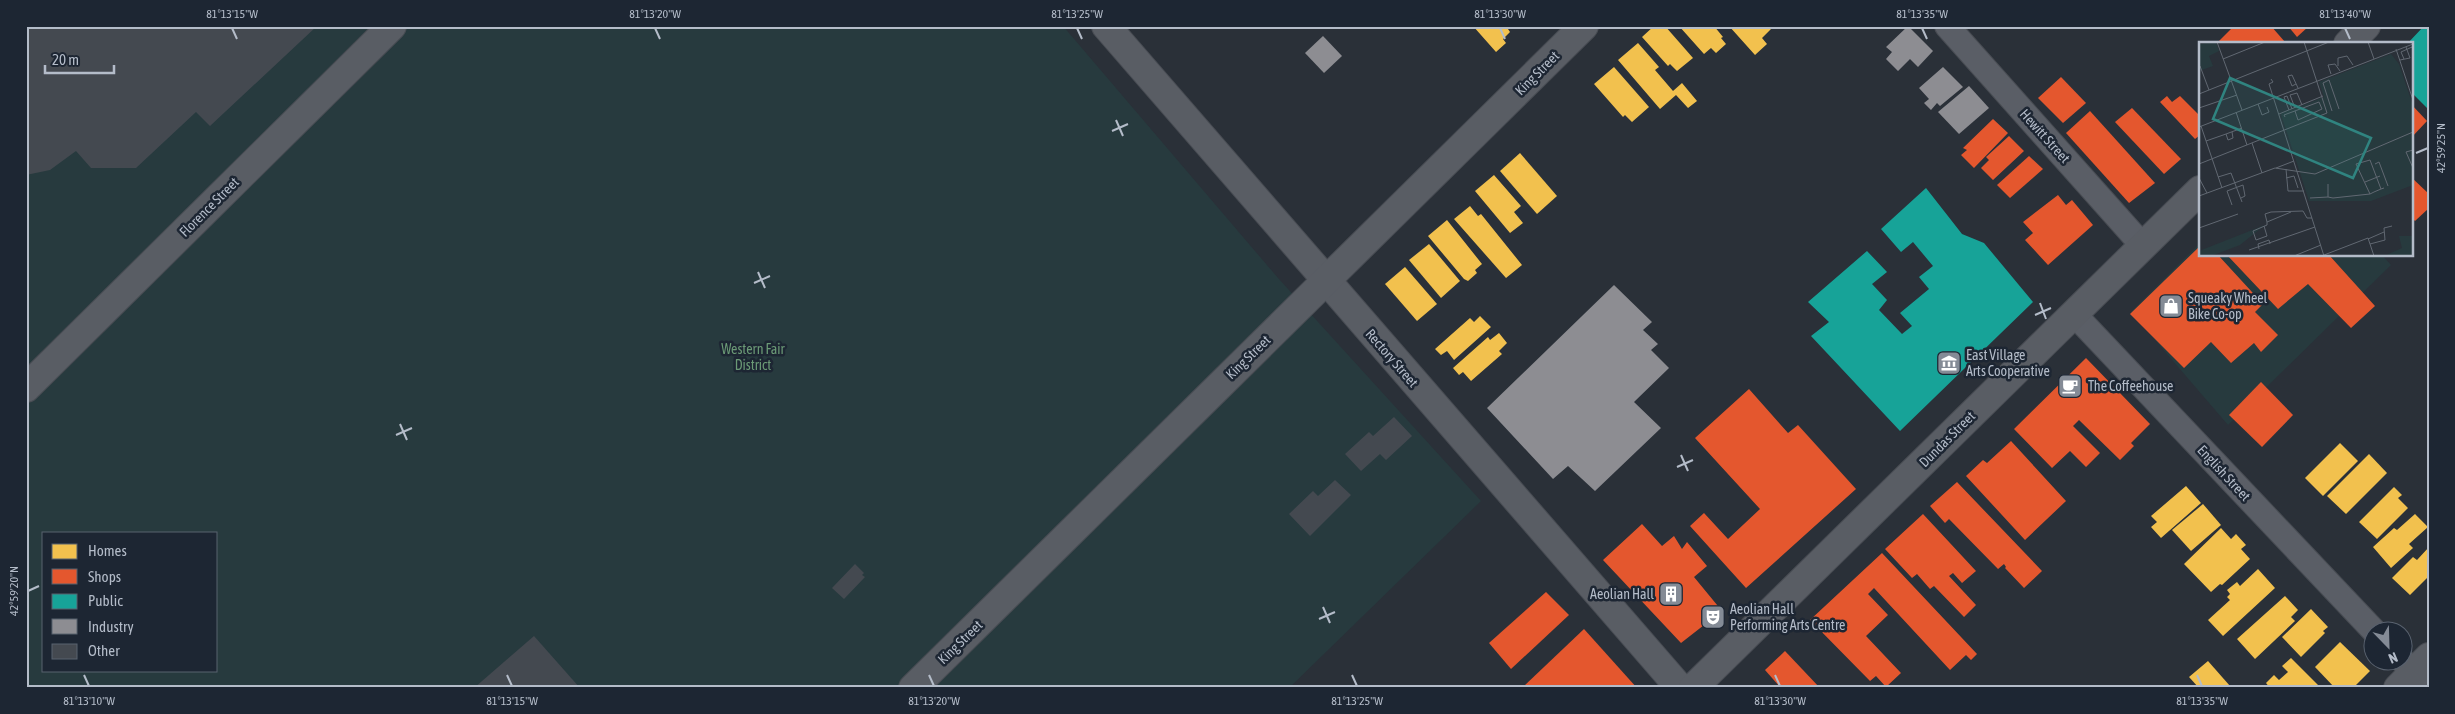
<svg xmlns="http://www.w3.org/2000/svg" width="2455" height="714" viewBox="0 0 2455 714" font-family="'Asap Condensed',sans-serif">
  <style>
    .green { fill: #273a3e; fill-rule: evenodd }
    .homes { fill: #f2c14e }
    .shops { fill: #e4572e }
    .public { fill: #17a398 }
    .industry { fill: #8d8d92 }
    .building { fill: #444950 }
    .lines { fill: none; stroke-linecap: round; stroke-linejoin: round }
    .street-casing { stroke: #484c53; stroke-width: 26 }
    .secondary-casing { stroke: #484c53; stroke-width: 30 }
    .street { stroke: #5a5e66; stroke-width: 24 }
    .secondary { stroke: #595d64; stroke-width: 28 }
    .ticks { fill: none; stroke: #b4bcc9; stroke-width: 2 }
    .labels { text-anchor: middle; stroke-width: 5; stroke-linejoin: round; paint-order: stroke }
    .street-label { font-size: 14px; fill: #b4bcc9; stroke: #1d2633 }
    .poi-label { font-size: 14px; fill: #b4bcc9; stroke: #1d2633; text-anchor: start }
    .park-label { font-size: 14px; fill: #6b9a76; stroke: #1d2633 }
    .inset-road { fill: none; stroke: #616872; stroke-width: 1 }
    .view { fill: #308480; fill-opacity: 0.15; stroke: #308480; stroke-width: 2.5 }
    .inset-edge { fill: none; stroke: #b4bcc9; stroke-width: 2.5 }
    .neatline { fill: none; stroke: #b4bcc9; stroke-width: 2 }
    .ticks-label { font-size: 12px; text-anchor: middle; fill: #b4bcc9 }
  </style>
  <rect width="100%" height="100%" fill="#2a3038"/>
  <!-- green -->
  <g class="green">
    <path d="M26,26H1063L1278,278L1481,501L1289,688H26ZM44,533H216V670H44Z"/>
    <path d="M2200,243V255H2382L2391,265L2228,425L2131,312Z"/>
  </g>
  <!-- homes -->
  <g class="homes">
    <path d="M1473,26H1506L1510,32L1503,39L1506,43L1496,52Z"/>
    <path d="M1654,26H1665L1693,58L1677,71L1670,64L1668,66L1642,37Z"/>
    <path d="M1679,26H1714L1723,37L1721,38L1726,44L1716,53L1711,48L1704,54Z"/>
    <path d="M1729,26H1769L1771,29L1762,38L1767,44L1755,55Z"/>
    <path d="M1638,43L1659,67L1655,70L1673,91L1682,83L1697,101L1688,108L1676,95L1660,109L1618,60Z"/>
    <path d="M1614,67L1649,107L1632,122L1625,115L1623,117L1594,84Z"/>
    <path d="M1520,153L1557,196L1537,214L1500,171Z"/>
    <path d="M1494,175L1521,206L1514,212L1523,223L1510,233L1475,191Z"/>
    <path d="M1470,206L1478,216L1481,214L1522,265L1506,278L1454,219Z"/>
    <path d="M1447,220L1482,264L1475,270L1477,273L1468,281L1464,279L1428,236Z"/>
    <path d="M1429,244L1460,281L1441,298L1409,260Z"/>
    <path d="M1405,267L1437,304L1417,321L1385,284Z"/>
    <path d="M1480,316L1491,327L1454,360L1447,351L1441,355L1435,349L1470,318L1474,322Z"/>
    <path d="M1499,333L1507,343L1499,351L1502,354L1471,381L1463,372L1459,375L1453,368L1488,337L1490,340Z"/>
    <path d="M2340,443L2358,461L2323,496L2305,478Z"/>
    <path d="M2369,454L2387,473L2346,514L2327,496Z"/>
    <path d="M2186,486L2201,503L2161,538L2151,527L2157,522L2151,516Z"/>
    <path d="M2394,487L2402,495L2398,498L2408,508L2377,539L2359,522Z"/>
    <path d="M2203,504L2221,525L2191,551L2172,530Z"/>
    <path d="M2415,514L2428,527L2409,544L2413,548L2391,568L2373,547L2394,528L2397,530Z"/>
    <path d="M2221,528L2231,539L2236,534L2246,545L2241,549L2250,559L2222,585L2220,584L2211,592L2184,564Z"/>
    <path d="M2429,547V576L2410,595L2392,578L2413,557L2417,560Z"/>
    <path d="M2258,569L2275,588L2223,636L2208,620L2230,600L2227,597L2230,594L2227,590L2237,582L2240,586Z"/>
    <path d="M2285,596L2298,610L2291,617L2295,621L2255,659L2237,639Z"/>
    <path d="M2311,609L2328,627L2323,631L2325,633L2301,657L2282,637Z"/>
    <path d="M2340,642L2370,671L2353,688H2335L2315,667Z"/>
    <path d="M2291,658L2321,688H2270L2266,683L2274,675L2279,680L2288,672L2282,666Z"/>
    <path d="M2208,661L2230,686L2227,688H2199L2189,677Z"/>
  </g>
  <!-- shops -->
  <g class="shops">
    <path d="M2234,26H2271L2285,42L2283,44H2220L2218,42Z"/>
    <path d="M2288,26H2309L2297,37Z"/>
    <path d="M2061,77L2086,103L2063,123L2038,98Z"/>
    <path d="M2167,96L2172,102L2180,96L2200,116V135L2195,139L2160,102Z"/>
    <path d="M2411,104L2427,121L2411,138Z"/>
    <path d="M2132,108L2181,159L2164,174L2115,122Z"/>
    <path d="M2090,111L2155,183L2129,203L2066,133Z"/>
    <path d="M1993,119L2008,133L1974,168L1961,155L1967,150L1963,148Z"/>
    <path d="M2009,136L2024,151L1993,180L1981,168L1989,160L1986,157Z"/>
    <path d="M2029,156L2043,169L2010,198L1997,185Z"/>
    <path d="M2411,177L2429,194V208L2415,221L2411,217Z"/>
    <path d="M2058,195L2066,205L2072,200L2093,225L2048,265L2025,240L2033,233L2023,222Z"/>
    <path d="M2200,246V255H2218L2263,304L2255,312L2278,335L2261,352L2254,343L2231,363L2211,342L2184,368L2130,314Z"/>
    <path d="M2227,255H2329L2375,306L2351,328L2308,284L2278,309Z"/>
    <path d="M2086,358L2150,424L2131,443L2134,446L2120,460L2079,420L2073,426L2100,453L2086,467L2070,451L2052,468L2014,429Z"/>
    <path d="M2261,382L2293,415L2262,447L2229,415Z"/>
    <path d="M1749,389L1788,433L1798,425L1856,489L1746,588L1690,526L1704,513L1728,539L1760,509L1695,438Z"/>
    <path d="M2011,441L2066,501L2025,540L1966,476L1983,460L1987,463Z"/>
    <path d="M1957,482L2042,571L2024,588L2005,568L2006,567L2004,564L1998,569L1949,519L1945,523L1930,506Z"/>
    <path d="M1923,514L1976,571L1962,583L1953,573L1949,576L1976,605L1964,617L1934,586L1930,589L1917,574L1912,578L1885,549Z"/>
    <path d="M1642,524L1662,546L1674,536L1682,549L1687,542L1707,566L1694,577L1722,611L1681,643L1603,560Z"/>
    <path d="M1882,553L1977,654L1971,660L1966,655L1950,670L1874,588L1868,594L1888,615L1866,636L1901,673L1886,687L1876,676L1870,681L1810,620Z"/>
    <path d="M1546,592L1569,615L1511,669L1489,643Z"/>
    <path d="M1584,629L1637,688H1522Z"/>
    <path d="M1785,651L1820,688H1781L1765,670Z"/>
  </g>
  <!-- public -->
  <g class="public">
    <path d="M2424,26H2429V110L2411,92V44H2407Z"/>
    <path d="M1926,188L1962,234L1984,243L2033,302L1900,431L1811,336L1829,322L1808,302L1867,251L1887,272L1872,284L1887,300L1879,310L1902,334L1912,326L1900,313L1929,289L1919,277L1933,266L1913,242L1901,252L1881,229Z"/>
  </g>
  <!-- industry -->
  <g class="industry">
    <path d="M1908,26L1933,51L1918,67L1910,59L1898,71L1886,59L1892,52L1886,47Z"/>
    <path d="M1323,36L1342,56L1324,73L1305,53Z"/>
    <path d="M1943,67L1963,87L1940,106L1937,103L1931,110L1924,103L1929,99L1919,88Z"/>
    <path d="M1969,86L1989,108L1959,134L1938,112Z"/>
    <path d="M1614,285L1652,322L1643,330L1658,344L1651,350L1669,368L1634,402L1661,428L1595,491L1568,466L1553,479L1487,408Z"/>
  </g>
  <!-- building -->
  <g class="building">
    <path d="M26,26H317L210,126L196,112L136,168H91L76,151L50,170L26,175Z"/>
    <path d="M1394,417L1412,436L1386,460L1380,454L1361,471L1345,454L1369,432L1373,436Z"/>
    <path d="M1335,480L1351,495L1310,536L1289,514L1313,491L1318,496Z"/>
    <path d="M855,564L864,573L862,575L865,577L844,599L832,588Z"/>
    <path d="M534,636L580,688H474Z"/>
  </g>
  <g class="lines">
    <!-- street casing -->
    <g class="street-casing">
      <g id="street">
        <path d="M1947,26L2143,246"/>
        <path d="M2074,314L2375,632"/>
        <path d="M2402,660L2428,688"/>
      </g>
    </g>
    <!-- secondary casing -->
    <g class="secondary-casing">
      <g id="secondary">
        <path d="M1106,26L1680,688"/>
        <path d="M2348,44L2366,26"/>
        <path d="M26,388L392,26"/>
        <path d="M913,688L1584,26"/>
        <path d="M1693,688L2200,190"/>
        <path d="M2398,688L2429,657"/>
      </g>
    </g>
    <!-- street -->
    <use href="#street" class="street"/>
    <!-- secondary -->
    <use href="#secondary" class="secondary"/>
  </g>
  <!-- ticks -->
  <path class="ticks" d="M232,28L237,39M655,28L660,39M1077,28L1082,39M1500,28L1505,39M1922,28L1927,39M2345,28L2350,39M1116,120L1123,136M1112,131L1128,124M2416,153L2428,148M758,272L765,288M754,283L770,276M2040,303L2046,319M2035,315L2051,308M400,424L407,440M396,435L412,428M1681,455L1688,471M1677,467L1693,460M28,591L39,586M1323,607L1330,623M1319,619L1335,612M84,675L89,686M507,675L512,686M929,675L934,686M1352,675L1357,686M1775,675L1780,686M2197,675L2202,686"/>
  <!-- icons -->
  <defs>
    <g id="shop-square" transform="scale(1.25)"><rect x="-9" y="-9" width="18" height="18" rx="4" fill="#848b96" stroke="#1d2633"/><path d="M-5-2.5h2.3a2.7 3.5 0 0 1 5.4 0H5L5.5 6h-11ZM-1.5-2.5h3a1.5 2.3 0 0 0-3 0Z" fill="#fff"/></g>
    <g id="museum-square" transform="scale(1.25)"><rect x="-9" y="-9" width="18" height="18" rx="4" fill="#848b96" stroke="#1d2633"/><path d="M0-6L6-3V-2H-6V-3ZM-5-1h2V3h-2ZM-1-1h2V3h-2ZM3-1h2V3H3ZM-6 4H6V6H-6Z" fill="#fff"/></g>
    <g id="cafe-square" transform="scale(1.25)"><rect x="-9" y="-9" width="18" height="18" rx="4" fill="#848b96" stroke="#1d2633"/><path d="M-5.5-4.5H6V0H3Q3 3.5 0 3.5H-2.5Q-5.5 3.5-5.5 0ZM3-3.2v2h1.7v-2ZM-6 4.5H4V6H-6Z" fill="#fff"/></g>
    <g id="building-square" transform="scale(1.25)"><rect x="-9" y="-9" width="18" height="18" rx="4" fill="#848b96" stroke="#1d2633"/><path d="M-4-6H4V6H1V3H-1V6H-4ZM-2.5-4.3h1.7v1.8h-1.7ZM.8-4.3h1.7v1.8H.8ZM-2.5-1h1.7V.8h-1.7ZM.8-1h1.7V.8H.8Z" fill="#fff"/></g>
    <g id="theatre-square" transform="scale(1.25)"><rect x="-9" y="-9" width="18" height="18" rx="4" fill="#848b96" stroke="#1d2633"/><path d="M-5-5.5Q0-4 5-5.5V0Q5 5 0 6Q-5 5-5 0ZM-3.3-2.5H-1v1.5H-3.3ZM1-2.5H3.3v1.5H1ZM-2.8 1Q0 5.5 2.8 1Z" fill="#fff"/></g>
  </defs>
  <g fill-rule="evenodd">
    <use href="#shop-square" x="2171" y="306"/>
    <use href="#museum-square" x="1949" y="363"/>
    <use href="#cafe-square" x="2070" y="386"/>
    <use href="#building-square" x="1671" y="594"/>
    <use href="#theatre-square" x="1713" y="617"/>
  </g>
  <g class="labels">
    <!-- street labels -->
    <g class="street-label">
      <text transform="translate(1537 73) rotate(-45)" y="5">King Street</text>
      <text transform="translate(2045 136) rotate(48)" y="5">Hewitt Street</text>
      <text transform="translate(209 207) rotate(-45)" y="5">Florence Street</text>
      <text transform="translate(1248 357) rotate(-44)" y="5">King Street</text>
      <text transform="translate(1392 358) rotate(49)" y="5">Rectory Street</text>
      <text transform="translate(1947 439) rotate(-45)" y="5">Dundas Street</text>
      <text transform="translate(2224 473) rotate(47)" y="5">English Street</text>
      <text transform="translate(960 642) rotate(-44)" y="5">King Street</text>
    </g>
    <!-- poi labels -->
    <g class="poi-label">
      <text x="2188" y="303">Squeaky Wheel<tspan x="2188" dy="16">Bike Co-op</tspan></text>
      <text x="1966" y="360">East Village<tspan x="1966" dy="16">Arts Cooperative</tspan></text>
      <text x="2088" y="391">The Coffeehouse</text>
      <text x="1654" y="599" text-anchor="end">Aeolian Hall</text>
      <text x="1730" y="614">Aeolian Hall<tspan x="1730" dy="16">Performing Arts Centre</tspan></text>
    </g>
    <!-- park labels -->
    <g class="park-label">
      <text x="753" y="354">Western Fair<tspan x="753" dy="16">District</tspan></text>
    </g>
  </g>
  <!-- overview -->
  <g transform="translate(2199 42)">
    <rect width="214" height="214" fill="#2a3038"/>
    <path d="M17,0L20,9L10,14L14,24L0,29V2ZM192,12L200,22L214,64V143L172,159H110L82,72L125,55L120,40ZM66,183L41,203L12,214H0V209ZM200,194H214V214H185L203,206Z" fill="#273a3e"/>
    <path class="inset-road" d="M18,0L43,68M169,0L175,17M197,7L214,58M24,17L66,0M205,17L202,10L213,5L214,8M201,18L211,16L207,5M1,24L10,48M139,24V16L148,14L154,23M132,32L129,23L136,22L141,29M72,37L74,40L70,42L125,214M130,38L124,41L133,69M130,38L140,67M97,42L93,44L89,34L93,33L99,46M0,52L130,0M59,62L63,73L70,70L68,65M0,66L38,53M96,66L91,53L98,51L103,63M90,68L85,55L88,54L93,67M37,70L48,103M80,72L124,54M86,75L85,73L120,60L123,67L99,78L96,69M2,84L23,146M0,85L214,2M33,90L34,96L29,98L27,92L43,86M7,99L27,92M53,101L63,131M214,108L207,110L214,126M0,122L128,71L105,0M176,122L180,120L189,144M77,126L95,119M87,127L89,149H105M19,135L32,131L43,160M0,136L8,151M87,136L95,134L99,146M166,140L181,134M129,142V155L134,156L171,152M182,147L171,118L157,122L171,152L175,150L182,147L185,146M0,154L76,126L116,132L214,90M111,156L129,155M33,163L28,149L44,143L46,154L42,156M92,170L68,180L66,172L72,170L104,169L108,176H113M65,184L68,194L57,198L54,189L68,183V180M0,186L39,172M169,197L185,190M171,202L186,198L185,186L193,184M60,207L59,202L70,198L71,202M50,208L116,185M125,213L169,196L175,214M95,214L122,203"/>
    <path class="view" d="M31,36L172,96L154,136L14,77Z"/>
    <rect width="214" height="214" class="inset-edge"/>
  </g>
  <!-- border -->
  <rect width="2455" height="714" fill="none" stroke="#1d2633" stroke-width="55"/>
  <!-- legend -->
  <rect x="42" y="532" width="175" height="140" fill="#1d2633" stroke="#59626f"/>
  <rect x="52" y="544" width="25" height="15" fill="#f2c14e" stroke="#59626f"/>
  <text x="88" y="556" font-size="15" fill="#b4bcc9">Homes</text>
  <rect x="52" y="569" width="25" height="15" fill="#e4572e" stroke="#59626f"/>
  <text x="88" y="582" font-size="15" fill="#b4bcc9">Shops</text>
  <rect x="52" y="594" width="25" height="15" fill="#17a398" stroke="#59626f"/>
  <text x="88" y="606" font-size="15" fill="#b4bcc9">Public</text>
  <rect x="52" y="619" width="25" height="15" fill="#8d8d92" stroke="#59626f"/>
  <text x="88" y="632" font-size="15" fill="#b4bcc9">Industry</text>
  <rect x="52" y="644" width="25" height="15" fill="#444950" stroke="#59626f"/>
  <text x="88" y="656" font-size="15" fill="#b4bcc9">Other</text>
  <!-- north arrow -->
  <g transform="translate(2388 646) rotate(157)"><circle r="24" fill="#1d2633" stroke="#59626f"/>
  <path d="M0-4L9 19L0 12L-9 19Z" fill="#848b96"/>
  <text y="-8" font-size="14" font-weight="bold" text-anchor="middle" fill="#b4bcc9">N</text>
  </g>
  <!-- scale -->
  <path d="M45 65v8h69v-8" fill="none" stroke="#b4bcc9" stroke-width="2.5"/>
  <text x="52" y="65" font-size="15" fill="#b4bcc9" stroke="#1d2633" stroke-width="4" paint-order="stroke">20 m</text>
  <rect x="28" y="28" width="2400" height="658" class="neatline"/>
  <g class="ticks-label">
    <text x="232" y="18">81°13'15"W</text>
    <text x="655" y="18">81°13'20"W</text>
    <text x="1077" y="18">81°13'25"W</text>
    <text x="1500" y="18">81°13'30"W</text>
    <text x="1922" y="18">81°13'35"W</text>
    <text x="2345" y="18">81°13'40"W</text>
    <text transform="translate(2441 148) rotate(-90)" y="4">42°59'25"N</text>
    <text transform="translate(14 591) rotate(-90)" y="4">42°59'20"N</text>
    <text x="89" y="705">81°13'10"W</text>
    <text x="512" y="705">81°13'15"W</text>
    <text x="934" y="705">81°13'20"W</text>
    <text x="1357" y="705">81°13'25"W</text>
    <text x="1780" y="705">81°13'30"W</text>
    <text x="2202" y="705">81°13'35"W</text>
  </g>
</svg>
